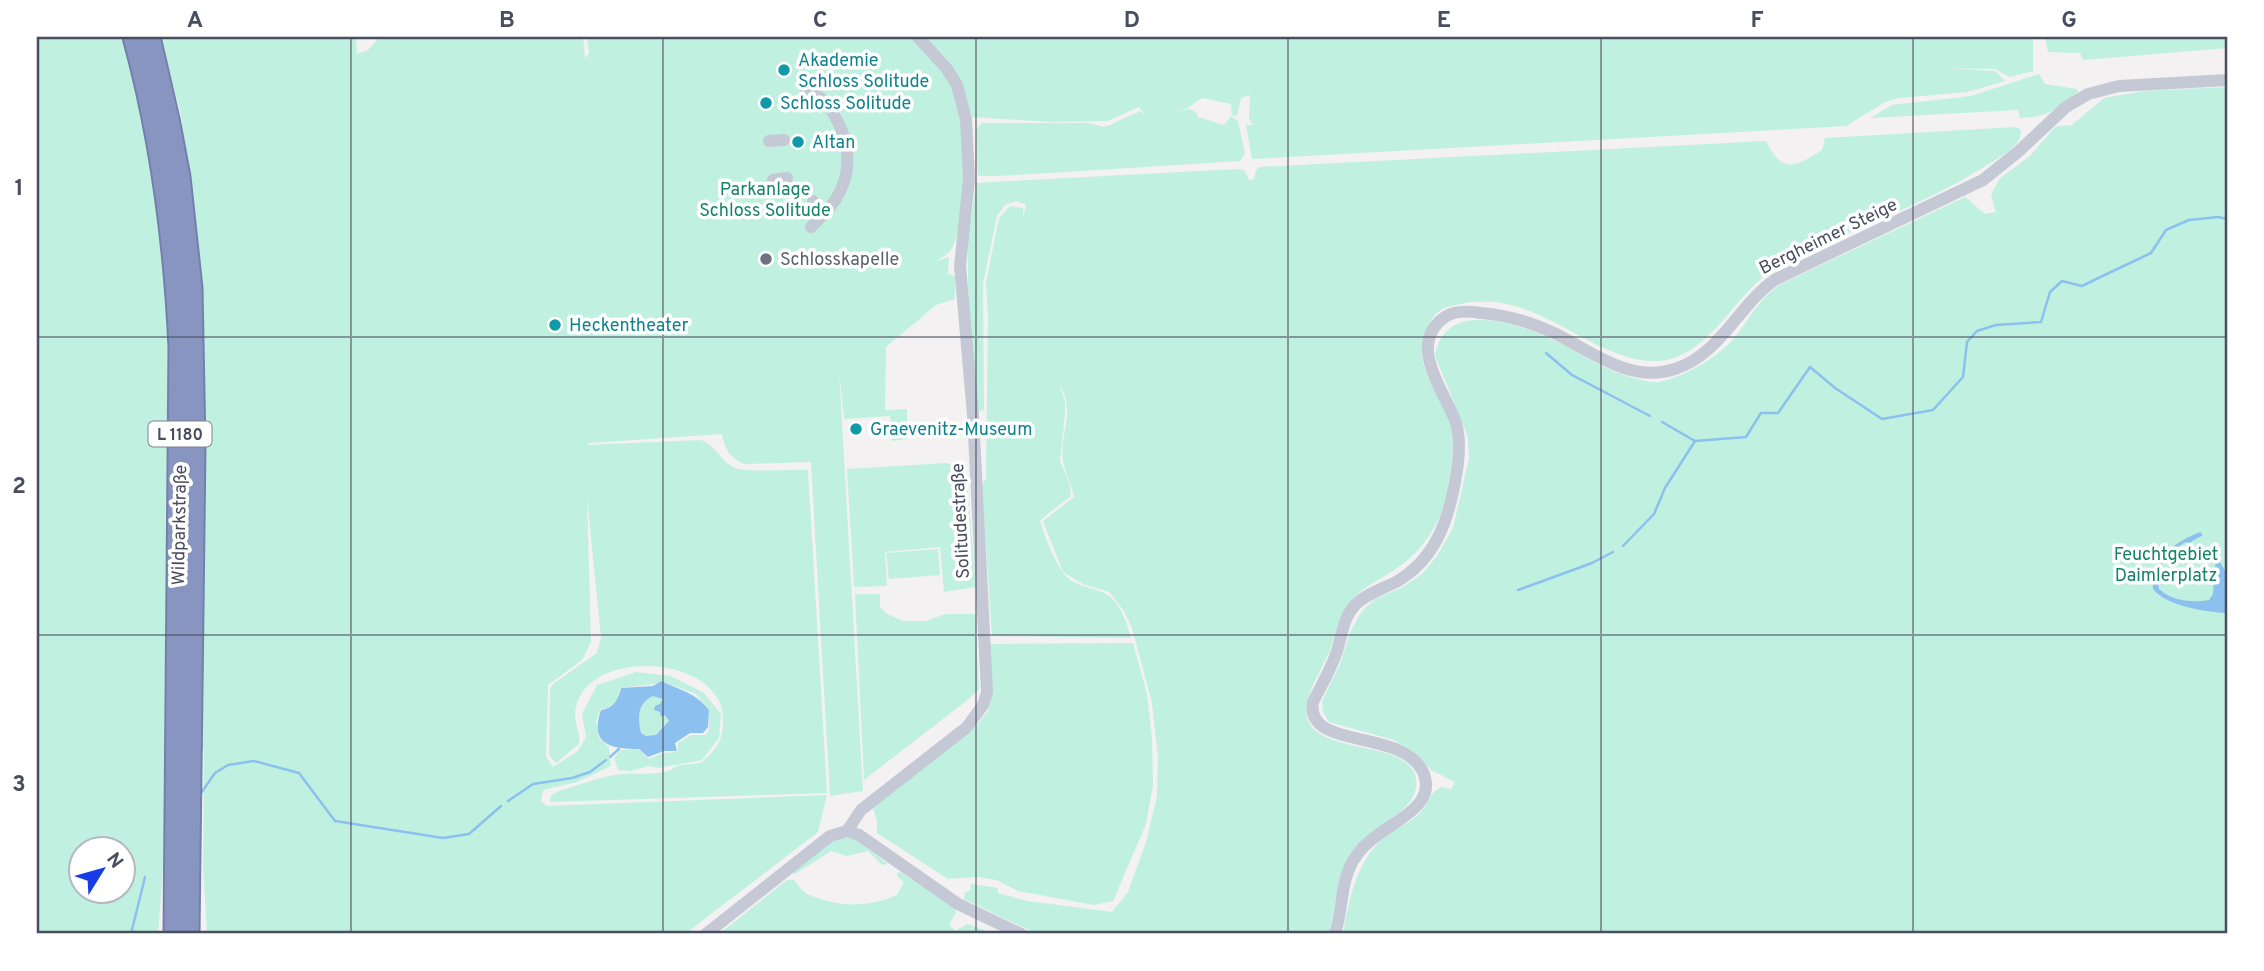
<svg xmlns="http://www.w3.org/2000/svg" width="2264" height="971" viewBox="0 0 2264 971" font-family="Overpass,sans-serif">
  <style>
    .green { fill: #c0f0df; fill-rule: evenodd }
    .water { fill: #8cc0ee; fill-rule: evenodd }
    .lines { fill: none; stroke-linecap: round; stroke-linejoin: round }
    .stream { stroke: #8cc0ee; stroke-width: 2.5 }
    .highway-casing { stroke: #7380ac; stroke-width: 23 }
    .minor { stroke: #c5c9d6; stroke-width: 12 }
    .highway { stroke: #8895c0; stroke-width: 19 }
    .grid { fill: none; stroke: #484e5f; stroke-width: 2; stroke-opacity: 0.55 }
    .culture-dot { fill: #0f9aa8; stroke: #fff; stroke-width: 2.5 }
    .worship-dot { fill: #6b7280; stroke: #fff; stroke-width: 2.5 }
    .labels { text-anchor: middle; stroke-width: 7; stroke-linejoin: round; paint-order: stroke }
    .shield { fill: #fff; stroke: #7f838f; stroke-width: 2 }
    .shield-label { font-size: 16px; font-weight: bold; fill: #484e5f }
    .culture-label { font-size: 18px; fill: #0d838f; stroke: #fff; text-anchor: start }
    .park-label { font-size: 18px; fill: #168368; stroke: #fff }
    .street-label { font-size: 18px; fill: #484e5f; stroke: #fff }
    .worship-label { font-size: 18px; fill: #5b616d; stroke: #fff; text-anchor: start }
    .neatline { fill: none; stroke: #484e5f; stroke-width: 2.5 }
    .grid-label { font-size: 23px; text-anchor: middle; font-weight: bold; fill: #484e5f }
  </style>
  <rect width="100%" height="100%" fill="#f3f1f1"/>
  <!-- green -->
  <g class="green">
    <path d="M37,37H127L140,90L170,273V678L164,855L158,934H37ZM80,848H122V890H80Z"/>
    <path d="M159,37H356L357,54L368,50L377,40L376,37H583L585,58L589,54L587,37H911C925,51 945,67 953,86C967,118 970,223 950,251C947,255 940,258 937,261L949,257L948,274L955,276V299L936,305L886,347L885,410L907,409V439L892,441L890,416L844,419L839,370L863,791L830,796L811,462L744,464C729,457 725,449 722,434L589,443L587,445L701,440C717,445 720,462 735,468C749,473 790,469 808,470L827,793L550,802L551,795L559,791C576,786 599,777 615,775C633,772 651,776 668,771C672,770 674,767 677,766C685,763 696,766 703,761C714,753 723,739 723,725C723,716 723,707 718,699C695,657 595,652 577,703C571,720 581,729 579,744L556,763L549,755L550,689L553,684L597,653L601,638L587,497L591,642L582,660L548,685L546,757L553,767L578,751L586,737L582,714L597,685L636,672L671,676L704,693L721,714L719,738L702,760L659,768L648,766L631,771L618,770L614,758L621,750L638,749L649,759L663,753L678,752V743L692,735H706L709,730V710L696,694L661,681L654,684L620,688L617,701L607,708L600,709L596,723L599,738L609,747L611,766L577,782L543,790L541,800L546,806L827,795L818,832L685,934H207L203,865L204,751L202,750L194,249L181,114Z"/>
    <path d="M925,37H2033V71L2010,77L1995,69L1945,68L1995,71L2005,81L1967,92L1899,98L1885,102L1846,126L1252,159L1246,125H1253L1249,120L1250,95L1241,98L1237,116L1232,115L1231,104L1202,98L1188,108L1177,112L1189,109L1196,112L1198,117L1224,125L1231,116L1238,121L1245,153L1240,161L999,176H980L978,174L976,131L981,123H1089L1103,127L1110,125L1140,111L1146,115L1139,107L1108,121L1052,122L972,117C962,79 952,64 925,37Z"/>
    <path d="M2045,37H2227V48L2083,60L2080,53L2048,52Z"/>
    <path d="M2039,74L2045,84L2077,89L2078,92C2054,109 2051,117 2020,118L2018,110L1870,118L1892,105L1971,96Z"/>
    <path d="M2227,87V934H1343C1349,900 1355,866 1381,840C1393,829 1410,824 1421,812C1430,801 1427,795 1441,787L1451,789L1455,782L1431,770L1414,752L1394,740L1329,722L1323,712L1322,701L1340,664L1351,630L1362,611L1375,599L1403,587L1422,574L1437,556L1453,528L1469,458L1468,437L1435,356C1444,299 1516,323 1551,339C1583,353 1602,371 1638,379C1645,381 1652,383 1659,382C1686,376 1719,357 1736,336C1751,316 1760,298 1781,284L1965,197L1985,214L1996,212L1991,195L2000,178L2029,157L2055,127L2072,125L2104,98L2145,91Z"/>
    <path d="M2016,127L2021,130C2020,137 2021,138 2016,144C2009,152 1997,159 1987,165C1936,198 1878,219 1822,245C1803,254 1781,262 1764,276C1730,304 1702,364 1651,361C1587,357 1539,291 1465,303C1456,305 1445,306 1438,312C1432,317 1429,324 1426,331C1409,370 1447,397 1452,433C1454,450 1451,468 1448,484C1443,523 1423,552 1390,573C1376,581 1359,590 1349,603C1338,617 1336,634 1330,650C1323,667 1310,686 1307,704C1298,761 1409,734 1416,779C1421,807 1382,822 1366,837C1340,862 1336,897 1330,931L1326,934H1037L964,899L965,892L970,891L971,884L998,888V893L1027,901L1112,912L1128,892L1146,842L1157,796L1158,757L1152,703L1132,628L1124,611L1109,592L1083,584L1063,572L1043,521L1074,497C1072,484 1064,472 1063,460C1059,432 1077,413 1059,384L1065,401V413L1060,461L1070,485L1071,496L1044,517L1040,521C1044,536 1057,569 1069,579C1078,586 1089,587 1099,591C1119,597 1126,620 1131,638L992,636L982,485L986,478L988,315L986,283L999,218L1010,206L1023,208V217L1010,267L1026,205L1017,201L1005,205L997,216L983,283L984,410L977,412L968,288V243L976,183L1238,169L1244,170L1249,180L1254,179L1256,170L1259,167L1766,141C1782,174 1794,168 1822,150L1825,138Z"/>
    <path d="M947,463L966,470L976,587L944,592L940,547L885,552L887,586L854,587L847,469Z"/>
    <path d="M938,549L940,575L889,579L886,553Z"/>
    <path d="M855,594H880V607L887,614L903,621H926L945,614H975L979,689L970,698L864,780Z"/>
    <path d="M1133,643L1147,694L1152,738L1153,785L1146,824L1113,901L1094,905L1018,891L997,880L978,877L948,879L877,833V821L872,806L977,725L988,711L991,693L989,644Z"/>
    <path d="M653,695L663,699L660,712L665,715L669,721L656,735L646,736L641,733C638,718 637,703 653,695Z"/>
    <path d="M843,837L854,838L888,864L882,865L868,851L847,856L831,851L795,874L792,872L831,841Z"/>
    <path d="M898,872L902,873L954,907L956,913L949,924L955,931L967,924L996,934H719L787,880H794C798,885 803,893 810,895C838,908 870,907 897,895L904,882L897,876Z"/>
  </g>
  <!-- water -->
  <g class="water">
    <path d="M2200,532L2203,535L2192,541L2189,551L2197,547L2198,550L2175,563L2186,551L2188,542H2186C2166,553 2156,566 2159,589C2172,601 2192,603 2209,600L2213,594L2216,555L2227,574V613C2206,612 2166,606 2153,589C2151,557 2174,543 2200,532Z"/>
    <path d="M661,681C680,690 696,693 709,710L708,727L703,733H690L675,743L677,751H664L648,757L639,749C610,749 589,744 601,710C614,708 618,700 621,688L653,686ZM653,696L663,699L660,704L655,706L654,710L660,712L661,717L665,715L669,721L656,735L646,736L641,733C638,718 637,703 653,696Z"/>
  </g>
  <g class="lines">
    <!-- stream -->
    <g class="stream">
      <path d="M1546,353L1572,375L1650,416"/>
      <path d="M1662,422L1695,441L1746,437L1761,413H1778L1810,367L1835,388L1882,419L1933,410L1963,377L1967,342L1977,331L1996,325L2041,322L2050,292L2062,281L2082,286L2111,272L2151,253L2166,230L2189,220L2218,217L2227,219"/>
      <path d="M1623,546L1654,514L1665,488L1695,441"/>
      <path d="M1518,590L1592,563L1613,552"/>
      <path d="M610,757L619,749"/>
      <path d="M199,796L215,773L228,765L254,761L299,773L335,821L443,838L469,834L501,806"/>
      <path d="M508,801L533,784L572,778L590,772L606,760"/>
      <path d="M131,934L145,877"/>
    </g>
    <!-- highway casing -->
    <g class="highway-casing">
      <g id="highway">
        <path d="M133,37C161,139 174,241 179,347L174,934"/>
        <path d="M150,37L169,119L180,177L192,288L195,446L189,934"/>
      </g>
    </g>
    <!-- minor -->
    <g class="minor">
      <path d="M804,86C838,104 857,151 842,187C836,203 823,215 811,227"/>
      <path d="M769,141L784,140"/>
      <path d="M773,180L787,178"/>
      <path d="M813,201L815,223"/>
      <path d="M847,831L861,810L967,727L983,705L987,692L973,415L960,266L969,179L966,119L957,85L947,69L918,37"/>
      <path d="M706,934L830,836L847,831L859,835L958,904L1021,934"/>
      <path d="M1335,934C1343,910 1340,884 1353,861C1359,850 1369,841 1379,834C1399,819 1439,802 1422,770C1399,728 1305,750 1313,702C1321,686 1330,671 1336,654C1342,638 1342,619 1355,605C1366,594 1382,589 1396,582C1436,559 1449,519 1456,476C1459,459 1461,440 1456,423C1446,393 1405,345 1445,317C1455,310 1469,311 1481,313C1504,315 1530,322 1552,332C1590,350 1629,384 1675,369C1721,354 1738,305 1776,279L1983,180L2019,151L2066,107L2088,94L2119,86L2227,80"/>
    </g>
    <!-- highway -->
    <use href="#highway" class="highway"/>
  </g>
  <!-- grid -->
  <path class="grid" d="M351,37V934M663,37V934M976,37V934M1288,37V934M1601,37V934M1913,37V934M37,337H2227M37,635H2227"/>
  <!-- markers -->
  <g class="culture-dot">
    <circle cx="784" cy="70" r="7"/>
    <circle cx="766" cy="103" r="7"/>
    <circle cx="798" cy="142" r="7"/>
    <circle cx="555" cy="325" r="7"/>
    <circle cx="856" cy="429" r="7"/>
  </g>
  <circle class="worship-dot" cx="766" cy="259" r="7"/>
  <g class="labels">
    <!-- shield labels -->
    <rect class="shield" x="148.5" y="421.5" width="63" height="25" rx="5"/>
    <g class="shield-label">
      <text x="180" y="440">L 1180</text>
    </g>
    <!-- culture labels -->
    <g class="culture-label">
      <text x="798" y="66">Akademie<tspan x="798" dy="21">Schloss Solitude</tspan></text>
      <text x="780" y="109">Schloss Solitude</text>
      <text x="812" y="148">Altan</text>
      <text x="569" y="331">Heckentheater</text>
      <text x="870" y="435">Graevenitz-Museum</text>
    </g>
    <!-- park labels -->
    <g class="park-label">
      <text x="765" y="195">Parkanlage<tspan x="765" dy="21">Schloss Solitude</tspan></text>
      <text x="2166" y="560">Feuchtgebiet<tspan x="2166" dy="21">Daimlerplatz</tspan></text>
    </g>
    <!-- street labels -->
    <g class="street-label">
      <text transform="translate(1828 236) rotate(-26)" y="6">Bergheimer Steige</text>
      <text transform="translate(960 521) rotate(-93)" y="6">Solitudestraße</text>
      <text transform="translate(179 525) rotate(-89)" y="6">Wildparkstraße</text>
    </g>
    <!-- worship labels -->
    <g class="worship-label">
      <text x="780" y="265">Schlosskapelle</text>
    </g>
  </g>
  <!-- border -->
  <rect width="2264" height="971" fill="none" stroke="#ffffff" stroke-width="77"/>
  <!-- north arrow -->
  <g transform="translate(102 870) rotate(53)"><circle r="33" fill="#ffffff" stroke="#b6b8bf" stroke-width="2"/>
  <path d="M0-5L12 26L0 18L-12 26Z" fill="#173ce7"/>
  <text y="-10" font-size="19" font-weight="bold" text-anchor="middle" fill="#484e5f">N</text>
  </g>
  <rect x="38" y="38" width="2188" height="894" class="neatline"/>
  <g class="grid-label">
    <text x="195" y="27">A</text>
    <text x="507" y="27">B</text>
    <text x="820" y="27">C</text>
    <text x="1132" y="27">D</text>
    <text x="1444" y="27">E</text>
    <text x="1757" y="27">F</text>
    <text x="2069" y="27">G</text>
    <text x="19" y="195">1</text>
    <text x="19" y="493">2</text>
    <text x="19" y="791">3</text>
  </g>
</svg>
